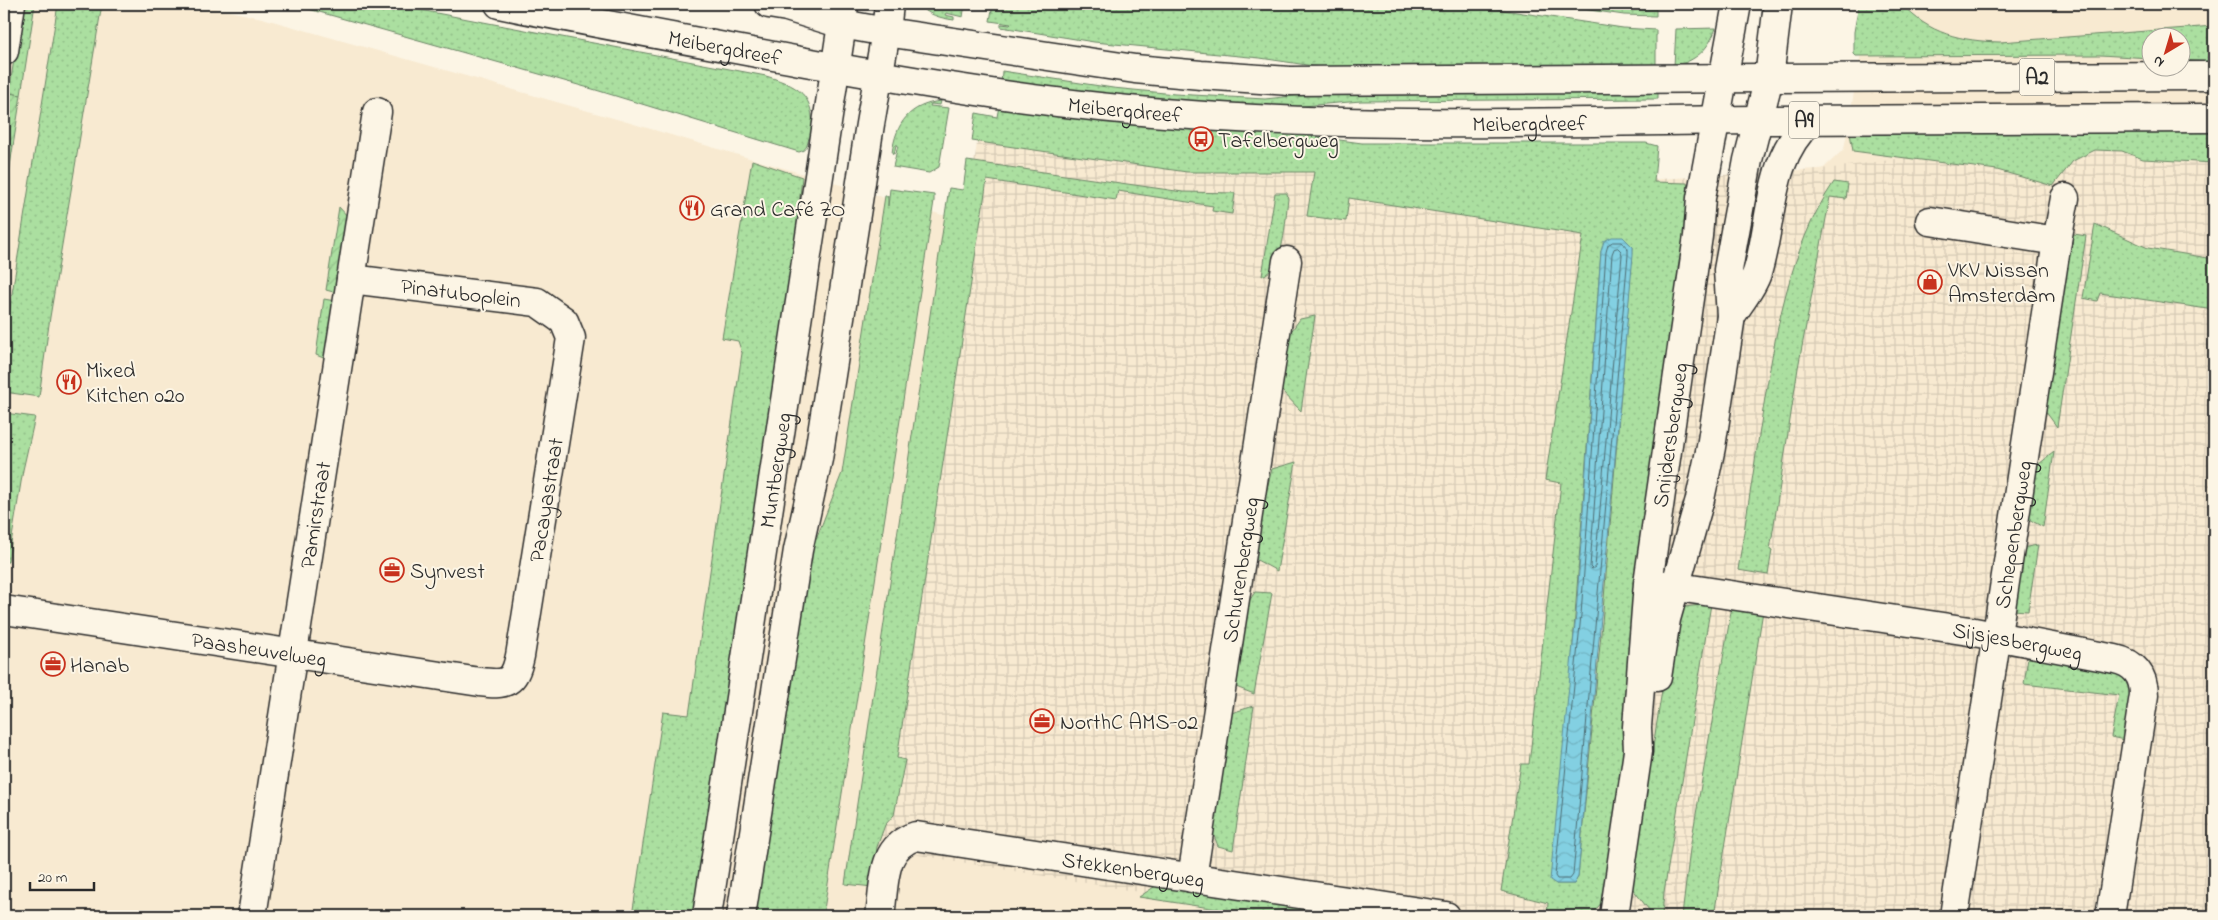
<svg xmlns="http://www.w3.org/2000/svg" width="2218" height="920" viewBox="0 0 2218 920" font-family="'Indie Flower',sans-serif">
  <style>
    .built { fill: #f8ead1; fill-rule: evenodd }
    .industrial { fill: url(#industrial-grid) }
    .grass { fill: url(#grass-dots); stroke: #6b8566; fill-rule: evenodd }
    .garden { fill: url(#garden-furrows); stroke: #6b8566 }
    .water { fill: url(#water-waves); stroke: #608e99 }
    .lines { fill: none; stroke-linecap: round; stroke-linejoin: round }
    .shore { stroke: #4e6d74; stroke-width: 1 }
    .minor-casing { stroke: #2b2b2b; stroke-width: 31 }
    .major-casing { stroke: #2b2b2b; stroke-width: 31 }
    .highway-casing { stroke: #2b2b2b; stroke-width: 31 }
    .minor { stroke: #fcf5e5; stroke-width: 28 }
    .major { stroke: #fcf5e5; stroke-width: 28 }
    .highway { stroke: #fcf5e5; stroke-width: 28 }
    .labels { text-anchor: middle; stroke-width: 4; stroke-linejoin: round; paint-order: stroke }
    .shield { fill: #fcf5e5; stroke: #6a6863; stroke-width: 1 }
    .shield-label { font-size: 21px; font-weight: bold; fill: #2b2b2b }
    .street-label { font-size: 22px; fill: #2b2b2b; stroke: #fcf5e5 }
    .poi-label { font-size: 22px; fill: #2b2b2b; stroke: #fcf5e5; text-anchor: start }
  </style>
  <defs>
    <pattern id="industrial-grid" width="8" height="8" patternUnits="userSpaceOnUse" patternTransform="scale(1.25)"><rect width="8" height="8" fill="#f8ead1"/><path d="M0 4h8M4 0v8" fill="none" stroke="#d5c9b4"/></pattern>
    <pattern id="grass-dots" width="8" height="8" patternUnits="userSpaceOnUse" patternTransform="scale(1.25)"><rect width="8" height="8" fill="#abdfa0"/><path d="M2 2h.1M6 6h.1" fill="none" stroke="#93c08a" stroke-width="1.8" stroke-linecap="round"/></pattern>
    <pattern id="garden-furrows" width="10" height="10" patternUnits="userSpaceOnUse" patternTransform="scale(1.25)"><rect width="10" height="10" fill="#abdfa0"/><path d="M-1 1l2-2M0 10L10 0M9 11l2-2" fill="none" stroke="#93c08a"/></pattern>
    <pattern id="water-waves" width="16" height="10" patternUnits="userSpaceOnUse" patternTransform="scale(1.25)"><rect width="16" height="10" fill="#83d0e2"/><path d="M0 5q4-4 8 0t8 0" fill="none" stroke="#71b3c2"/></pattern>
  </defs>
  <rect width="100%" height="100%" fill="#fcf5e5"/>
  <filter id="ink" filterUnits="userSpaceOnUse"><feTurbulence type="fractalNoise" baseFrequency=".02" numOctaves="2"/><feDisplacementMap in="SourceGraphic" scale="10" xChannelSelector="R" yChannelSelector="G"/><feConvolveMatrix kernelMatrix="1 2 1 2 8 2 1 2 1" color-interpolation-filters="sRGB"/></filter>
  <g filter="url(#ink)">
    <!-- built -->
    <path class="built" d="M4,4H195L262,18L627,122L973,224L1795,195L1844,149L1862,47L1867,4H2214V916H4ZM2150,38H2180V68H2150Z"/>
    <!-- industrial -->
    <path class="industrial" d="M980,122L1628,181L1833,168L2059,136L2214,137V916H1282L877,848Z"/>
    <!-- grass -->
    <g class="grass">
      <path d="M22,4H35L21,95L9,93Z"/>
      <path d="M58,4H102L50,317L39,397L4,392V344Z"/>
      <path d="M291,4H389L766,76C806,88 814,98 813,140L809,138C807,145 807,150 799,152L596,90Z"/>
      <path d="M918,4H965L963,17L946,13L945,15L954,17V20C940,18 928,15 918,4Z"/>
      <path d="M993,4H1463L1623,28L1656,30V67L1327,68L1260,58L1094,42L1001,27V24L1010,25L1011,24L990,21Z"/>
      <path d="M1548,4L1656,9V16L1624,15Z"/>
      <path d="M1859,4H1902C1928,34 1962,41 2000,42L2214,26V62L2181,60L2180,38H2150V58L2100,55L1856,56L1854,54V32Z"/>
      <path d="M1716,28C1709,49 1696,61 1674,66L1676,29Z"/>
      <path d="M1002,71L1113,88L1175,94L1265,99L1330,92L1658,90V99L1361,101L1280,108L1206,104L1001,84Z"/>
      <path d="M941,101L940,105L931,104L930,106L949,108L939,167L929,173L893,167L898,145H896L894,154L892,153C896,123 909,105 941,101Z"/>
      <path d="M999,106L1273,131L1362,143H1646L1657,146L1654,182L1687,183L1691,208L1631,737L1604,900L1590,916H1547L1548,903L1501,891L1521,764H1529L1561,483L1545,480L1583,235L1349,198L1346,221L1307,216L1314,172H1187L972,141L976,113L997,117ZM1633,247L1602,623L1578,877L1574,884H1556L1601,251Z"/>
      <path d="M2214,131V163L2143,159L2122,151L2095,150L2073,161L2053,186L1997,170L1853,151L1850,133Z"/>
      <path d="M4,143L13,146L4,207Z"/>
      <path d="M752,160L802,177L795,245L696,916H632L663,712L689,715L742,353L738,341L722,338Z"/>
      <path d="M967,161L1183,192L1235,193L1232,214L1212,211L1213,206L1118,191L1116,200L987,180L897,758L905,760L894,815L885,825L877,847L873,887L845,884L949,188L963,190Z"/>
      <path d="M1834,182L1848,184L1846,199L1830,197L1798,368L1770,550H1772L1768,575L1738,570C1746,519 1754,468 1762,416C1775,337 1788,250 1834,182Z"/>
      <path d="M890,189L934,195V201L823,916H752L810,555L842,473L885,196H888V206Z"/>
      <path d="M1275,193H1287L1288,199C1285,220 1285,268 1262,276Z"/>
      <path d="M2095,224L2148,248L2214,259V310L2100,293L2097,301L2083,298Z"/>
      <path d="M2068,233L2086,236L2057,427L2043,408Z"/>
      <path d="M324,299L335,301L326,359L316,355Z"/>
      <path d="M1315,316L1301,411L1281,390L1290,333L1300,319Z"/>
      <path d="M4,413L35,417L23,470L8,562H4Z"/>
      <path d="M2054,452L2043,527L2025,517L2034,468Z"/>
      <path d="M1296,462L1277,571L1255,559L1266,492L1272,469Z"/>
      <path d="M2038,545L2028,611L2012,610L2021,548Z"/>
      <path d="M1255,592L1272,593L1254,694L1236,687L1249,601Z"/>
      <path d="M1711,604L1664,892L1662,916L1652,914L1629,884L1638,842L1675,608Z"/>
      <path d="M1732,606L1763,611L1714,916H1682L1690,849Z"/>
      <path d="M2028,657L2108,670L2123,677L2133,692L2124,740L2111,737L2119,695L2024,684Z"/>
      <path d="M1254,706L1233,850L1218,846L1213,833L1231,713Z"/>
      <path d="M1157,885L1365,916H1262L1139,897Z"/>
    </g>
    <!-- garden -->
    <g class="garden">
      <path d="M9,93L21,95L13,146L4,143V126Z"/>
      <path d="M339,207L349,218L337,293L326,290Z"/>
    </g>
    <!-- water -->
    <path class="water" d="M1612,237H1623L1633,247V255L1578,877L1574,884H1556L1550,880L1576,614L1601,251L1604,241Z"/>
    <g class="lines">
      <!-- shore -->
      <g class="shore">
        <path d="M1613,242H1622L1628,249V255L1573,875L1570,879H1557L1555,876L1581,615L1606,252L1608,245Z"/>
        <path d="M1618,248L1621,251L1622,255L1595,567L1592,569L1590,567L1612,254L1614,249Z"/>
      </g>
      <!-- minor casing -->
      <g class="minor-casing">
        <g id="minor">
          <path d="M842,24L844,4"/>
          <path d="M886,32L889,4"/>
          <path d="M4,51L11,4"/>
          <path d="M1930,221L2057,241"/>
          <path d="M1731,316C1739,303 1752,288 1757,273C1773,222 1767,158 1811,120"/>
          <path id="s1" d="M1658,584L1969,631L2115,659C2134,663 2144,675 2144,695L2110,916"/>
          <path id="s2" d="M4,610L480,682C506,685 514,684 520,656L571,338L564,321L537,302L351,279"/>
          <path d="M1657,677L1666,619L1700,499L1711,447L1731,316L1728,270L1748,160L1769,78L1778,4"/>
          <path id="s3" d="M1192,878L1287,261"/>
          <path id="s4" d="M252,916L377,112"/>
          <path id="s5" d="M880,916C885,885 880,847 916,836L1446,916"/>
          <path id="s6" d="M1614,916L1638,751L1637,727L1648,583L1698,236L1701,198L1737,4"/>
          <path id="s7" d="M1954,916L2057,241L2065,198"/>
        </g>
      </g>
      <!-- major casing -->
      <g class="major-casing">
        <g id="major">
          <path id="s8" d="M499,4C599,24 699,42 800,61C930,85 1059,106 1191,115C1380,129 1570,121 1759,120"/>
          <path d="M769,4L787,7L842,24L886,32L1135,69L1201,75L1290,81L1769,78"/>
          <path id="s9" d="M707,916L842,24"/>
          <path d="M741,916L798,550L818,459L870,124L886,32"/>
        </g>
      </g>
      <!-- highway casing -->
      <g class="highway-casing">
        <g id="highway">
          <path d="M1769,78L2214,76"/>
          <path d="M1759,120L2214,118"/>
        </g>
      </g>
      <!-- minor -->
      <use href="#minor" class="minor"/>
      <!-- major -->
      <use href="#major" class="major"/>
      <!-- highway -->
      <use href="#highway" class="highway"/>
    </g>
  </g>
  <!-- icons -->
  <defs>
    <g id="bus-ring" transform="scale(1.25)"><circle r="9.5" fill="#fcf5e5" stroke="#c8321e" stroke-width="1.5"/><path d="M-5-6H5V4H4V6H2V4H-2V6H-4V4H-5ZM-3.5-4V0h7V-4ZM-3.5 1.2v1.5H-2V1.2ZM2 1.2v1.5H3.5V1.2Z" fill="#c8321e"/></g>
    <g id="restaurant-ring" transform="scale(1.25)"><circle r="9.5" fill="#fcf5e5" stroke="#c8321e" stroke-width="1.5"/><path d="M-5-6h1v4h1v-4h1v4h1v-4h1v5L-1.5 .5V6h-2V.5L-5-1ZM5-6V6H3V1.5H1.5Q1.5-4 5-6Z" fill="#c8321e"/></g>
    <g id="shop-ring" transform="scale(1.25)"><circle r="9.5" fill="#fcf5e5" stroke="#c8321e" stroke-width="1.5"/><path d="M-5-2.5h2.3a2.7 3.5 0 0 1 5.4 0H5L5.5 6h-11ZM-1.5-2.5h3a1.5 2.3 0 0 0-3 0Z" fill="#c8321e"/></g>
    <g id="office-ring" transform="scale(1.25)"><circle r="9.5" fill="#fcf5e5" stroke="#c8321e" stroke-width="1.5"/><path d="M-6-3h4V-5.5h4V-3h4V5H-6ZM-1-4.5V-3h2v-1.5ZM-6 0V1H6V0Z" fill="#c8321e"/></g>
  </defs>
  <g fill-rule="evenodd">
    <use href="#bus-ring" x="1201" y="139"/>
    <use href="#restaurant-ring" x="692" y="208"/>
    <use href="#shop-ring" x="1930" y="282"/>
    <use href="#restaurant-ring" x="69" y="382"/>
    <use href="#office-ring" x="392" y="570"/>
    <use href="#office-ring" x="53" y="664"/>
    <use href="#office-ring" x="1042" y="721"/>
  </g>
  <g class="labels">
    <!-- shield labels -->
    <g class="shield">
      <rect x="2019.5" y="58.5" width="35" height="37" rx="4"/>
      <rect x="1789" y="101.5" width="30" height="37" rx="4"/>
    </g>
    <g class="shield-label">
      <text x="2037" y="84">A2</text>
      <text x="1804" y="127">A9</text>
    </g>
    <!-- street labels -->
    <g class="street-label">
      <text dy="8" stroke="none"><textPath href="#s8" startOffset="230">Meibergdreef</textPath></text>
      <text dy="8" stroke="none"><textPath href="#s8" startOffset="635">Meibergdreef</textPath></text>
      <text dy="8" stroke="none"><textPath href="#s8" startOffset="1040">Meibergdreef</textPath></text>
      <text transform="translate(461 292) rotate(7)" y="8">Pinatuboplein</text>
      <text dy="8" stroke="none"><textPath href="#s6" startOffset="485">Snijdersbergweg</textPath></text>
      <text dy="8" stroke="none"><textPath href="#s9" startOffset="451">Muntbergweg</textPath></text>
      <text dy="8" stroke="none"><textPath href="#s2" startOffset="696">Pacayastraat</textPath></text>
      <text dy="8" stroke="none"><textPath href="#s4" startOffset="406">Pamirstraat</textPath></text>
      <text dy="8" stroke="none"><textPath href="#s7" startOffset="386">Schepenbergweg</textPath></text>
      <text dy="8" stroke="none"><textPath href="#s3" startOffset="312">Schurenbergweg</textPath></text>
      <text dy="8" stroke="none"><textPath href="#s1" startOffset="364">Sijsjesbergweg</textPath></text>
      <text dy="8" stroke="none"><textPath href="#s2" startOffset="258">Paasheuvelweg</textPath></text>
      <text dy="8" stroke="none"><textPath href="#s5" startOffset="314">Stekkenbergweg</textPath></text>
    </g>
    <!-- poi labels -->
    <g class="poi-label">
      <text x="1218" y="147">Tafelbergweg</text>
      <text x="710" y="216">Grand Café ZO</text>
      <text x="1948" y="277">VKV Nissan<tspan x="1948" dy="25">Amsterdam</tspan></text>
      <text x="86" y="377">Mixed<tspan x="86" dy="25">Kitchen 020</tspan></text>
      <text x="410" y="578">Synvest</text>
      <text x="70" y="672">Hanab</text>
      <text x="1060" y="729">NorthC AMS-02</text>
    </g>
  </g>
  <!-- margin -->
  <rect width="2218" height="920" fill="none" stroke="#fcf5e5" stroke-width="20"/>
  <rect x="10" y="10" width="2198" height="900" fill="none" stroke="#2b2b2b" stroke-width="2" filter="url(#ink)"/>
  <!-- north arrow -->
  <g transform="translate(2166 52) rotate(218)"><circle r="24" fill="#fcf5e5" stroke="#a8a49b"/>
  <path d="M0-4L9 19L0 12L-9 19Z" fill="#c8321e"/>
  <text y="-8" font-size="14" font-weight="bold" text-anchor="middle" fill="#2b2b2b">N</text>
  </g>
  <!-- scale -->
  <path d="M30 882v8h64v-8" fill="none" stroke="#2b2b2b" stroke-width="2.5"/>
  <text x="38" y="882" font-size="15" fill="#2b2b2b" stroke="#fcf5e5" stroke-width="4" paint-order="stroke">20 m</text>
</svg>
